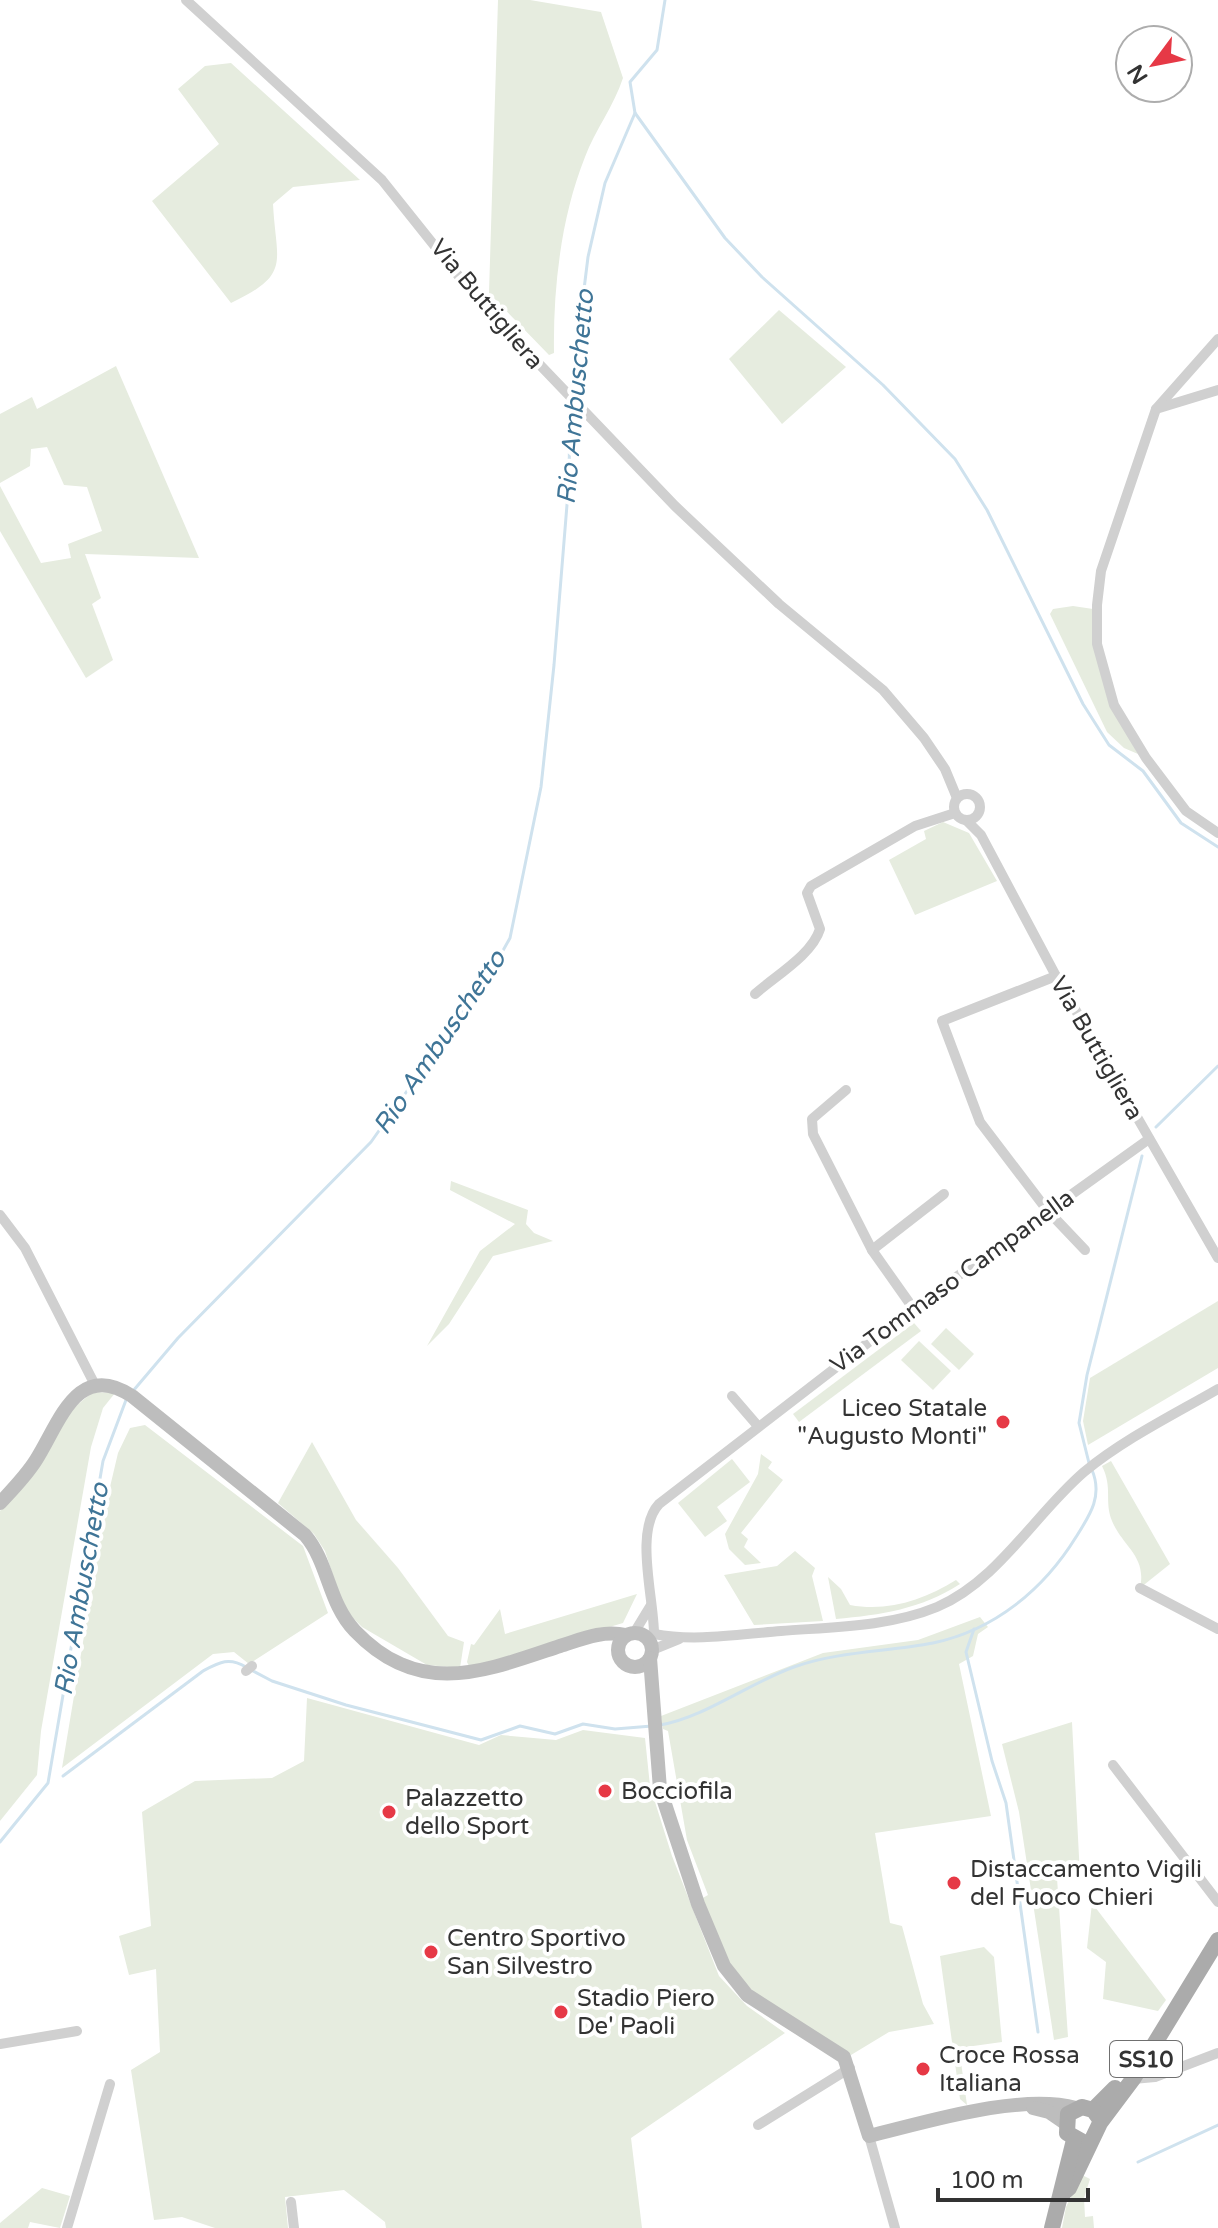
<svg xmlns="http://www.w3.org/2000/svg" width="1218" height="2228" viewBox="0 0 1218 2228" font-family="'Varela Round',sans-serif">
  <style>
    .green { fill: #e6ecdf }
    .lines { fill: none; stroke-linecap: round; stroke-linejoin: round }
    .stream { stroke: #cfe2ee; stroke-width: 3 }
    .street { stroke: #d0d0d0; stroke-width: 10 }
    .secondary { stroke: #bdbdbd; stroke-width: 14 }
    .primary { stroke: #ababab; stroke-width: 16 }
    .poi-dot { fill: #e63946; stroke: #fff; stroke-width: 3 }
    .labels { text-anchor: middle; stroke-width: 8; stroke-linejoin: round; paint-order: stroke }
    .shield { fill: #fff; stroke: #707070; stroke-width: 2 }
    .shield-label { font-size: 22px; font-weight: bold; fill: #333 }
    .street-label { font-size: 24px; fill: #333; stroke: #fff }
    .poi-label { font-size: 24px; fill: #333; stroke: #fff; text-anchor: start }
    .water-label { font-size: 26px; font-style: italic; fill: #3f7597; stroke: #fff }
  </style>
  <rect width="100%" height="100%" fill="#fff"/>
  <!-- green -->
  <g class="green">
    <path d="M498,0H530L601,12L623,78C614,106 595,130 585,157C561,217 553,288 554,353L549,355L489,293Z"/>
    <path d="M231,63L360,180L293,187L273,204C276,263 292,274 231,303L152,201L219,144L178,89L205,66Z"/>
    <path d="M779,310L846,367L782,424L729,359Z"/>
    <path d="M116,366L199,558L85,554L101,598L92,604L113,660L86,678L0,531V486L41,563L71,558L68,544L102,531L87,487L64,485L47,447L31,449L30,466L0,483V414L32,397L37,409Z"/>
    <path d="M1073,606L1093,609C1096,673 1108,699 1138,754L1124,748L1107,732L1050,614L1053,609Z"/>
    <path d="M943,822L969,833L997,881L915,915L889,860L926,839L924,831Z"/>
    <path d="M451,1181L528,1210L526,1224L534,1233L553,1241L493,1256L449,1324L427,1346L480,1251L515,1224L450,1190Z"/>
    <path d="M1218,1301V1368L1088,1445L1083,1421L1090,1378Z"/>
    <path d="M914,1323L921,1331L799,1422L793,1414Z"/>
    <path d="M946,1328L974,1354L959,1370L931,1344Z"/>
    <path d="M919,1341L951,1371L933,1390L901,1360Z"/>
    <path d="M94,1392L115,1393L103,1408L91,1447L41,1731L37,1775L0,1821V1511C33,1475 53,1418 94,1392Z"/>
    <path d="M145,1425L303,1546L328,1613L249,1664L234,1652L213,1654L62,1768L106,1504L118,1453L130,1428Z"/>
    <path d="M312,1442L356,1520L398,1568L448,1636L464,1642L460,1668L427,1665L362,1627L344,1609L325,1551L314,1534L278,1503Z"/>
    <path d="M761,1454L772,1462L768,1468L783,1480L741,1533L748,1539L744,1547L761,1563L745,1565L729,1549L725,1534L758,1474Z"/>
    <path d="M732,1459L750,1482L717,1507L727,1521L705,1537L678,1503Z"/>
    <path d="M1111,1461L1170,1564L1140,1588C1147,1556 1123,1547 1112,1521C1104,1501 1113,1488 1102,1466Z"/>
    <path d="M795,1551L815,1568L812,1576L823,1621L754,1625L724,1575L777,1566Z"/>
    <path d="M828,1577L841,1589L850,1605C888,1612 924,1600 956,1580L960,1584C921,1609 881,1615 836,1619Z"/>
    <path d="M637,1594L623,1623L470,1668L467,1662L471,1644L474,1645L500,1609L505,1634Z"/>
    <path d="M980,1617L988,1627L978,1634L973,1656L959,1664L991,1816L875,1833L890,1923L902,1926L923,2004L934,2024L889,2032L851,2055L762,2000L730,1968L701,1899L708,1895L687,1840L668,1731L663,1729L661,1716L823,1653L918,1640Z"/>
    <path d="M307,1698L479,1745L501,1735L556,1740L583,1730L645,1738L650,1786L672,1856L719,1976L747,2006L785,2033L631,2138L642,2228H386L385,2222L344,2190L285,2197L288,2228H215L182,2217L154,2220L131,2070L160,2052L156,1969L129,1975L119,1936L151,1926L142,1812L195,1781L272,1778L304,1761Z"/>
    <path d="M1072,1722L1080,1876L1057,1878L1068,2037L1054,2040L1019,1812L1002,1744Z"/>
    <path d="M1092,1903L1166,2000L1158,2011L1103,1999L1106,1962L1087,1948Z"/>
    <path d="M984,1947L994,1957L1002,2042L959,2048L967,2105L960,2099L940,1956Z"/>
    <path d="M1082,2175L1090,2179L1084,2198L1085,2217L1093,2216L1094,2228H1062L1066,2207Z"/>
    <path d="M42,2188L70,2196L60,2228L30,2222L28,2228H0V2223Z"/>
  </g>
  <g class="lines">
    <!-- stream -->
    <g class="stream">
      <path d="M635,113L725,238L762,277L883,385L955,459L987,510L1083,704L1109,745L1143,771L1181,823L1218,847"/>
      <path d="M571,394L588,257L605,183L635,113L630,82L657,50L665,0"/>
      <path d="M1156,1127L1218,1066"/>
      <path d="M133,1391L178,1338L371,1142L491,972L510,938L541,787L554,665L569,480L570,402"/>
      <path d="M1089,1463L1079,1423L1087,1375L1142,1156"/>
      <path d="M974,1629L966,1652L992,1761L1006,1803L1038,2032"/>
      <path d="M253,1671L272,1681L346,1705L481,1740L520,1726L555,1734L583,1724L615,1729L652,1726"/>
      <path d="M660,1725C704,1718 751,1682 794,1667C839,1651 887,1652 933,1643C995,1630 1044,1589 1076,1537C1090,1515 1103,1496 1092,1470"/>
      <path d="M63,1776L203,1671C220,1662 229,1657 246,1667"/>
      <path d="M0,1842L48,1783L103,1461L126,1400"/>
      <path d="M1138,2162L1218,2125"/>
    </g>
    <!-- street -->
    <g class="street">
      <path d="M186,0L382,180L477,299L675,506L779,604L883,690L924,738L945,769L957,798"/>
      <path d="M1218,339L1156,409L1101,571L1097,605V644L1114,705L1146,758L1186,811L1218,833"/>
      <path d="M1156,409L1218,390"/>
      <circle cx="967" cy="807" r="13"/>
      <path d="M966,820L981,835L1056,976L1218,1258"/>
      <path d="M1056,976L942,1021L980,1122L1047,1210L1085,1250"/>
      <path d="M755,994C775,976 812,955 820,929L807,893L811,886L915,826L955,813"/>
      <path d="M846,1090L812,1119L813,1134L872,1250L913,1308"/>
      <path d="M0,1215L25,1248L95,1385"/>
      <path d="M872,1250L944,1194"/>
      <path d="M732,1396L757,1425"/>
      <path d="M1140,1588L1218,1629"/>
      <path d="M634,1633L651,1605"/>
      <path d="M654,1634C654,1598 634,1531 659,1504L913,1308L1149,1139"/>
      <path d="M648,1639L654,1634C695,1642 740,1634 781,1631C832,1627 889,1627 937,1607C998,1581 1035,1514 1084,1472C1124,1439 1173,1415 1218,1389"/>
      <path d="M652,1650L679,1639"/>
      <path d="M246,1671L252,1666"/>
      <path d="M1113,1765L1218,1902"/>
      <path d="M0,2044L77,2031"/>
      <path d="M1133,2079L1155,2077L1218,2053"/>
      <path d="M758,2125L850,2068"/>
      <path d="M869,2136L895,2228"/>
      <path d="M291,2202L294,2228"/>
      <path d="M67,2228L110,2084"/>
    </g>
    <!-- secondary -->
    <g class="secondary">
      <path d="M0,1503C12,1490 26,1476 36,1460C60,1422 77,1360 132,1396L305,1535C329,1563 328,1603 355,1631C420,1699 485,1671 560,1646C582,1639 602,1630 626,1635"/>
      <circle cx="635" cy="1650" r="17"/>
      <path d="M650,1658L660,1789L698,1904L724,1966L747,1995L844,2057L869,2136C927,2122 1019,2093 1076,2108"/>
      <path d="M1033,2108L1049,2112L1065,2123"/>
    </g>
    <!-- primary -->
    <g class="primary">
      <path d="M1093,2110L1115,2088"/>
      <path d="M1083,2142L1067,2133L1068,2114L1082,2107L1093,2110L1099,2118"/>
      <path d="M1061,2195L1069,2188L1100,2123L1133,2079L1218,1940"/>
      <path d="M1052,2228L1074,2140"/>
    </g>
  </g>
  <!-- markers -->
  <g class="poi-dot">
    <circle cx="1003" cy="1422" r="8"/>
    <circle cx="605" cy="1791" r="8"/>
    <circle cx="389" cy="1812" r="8"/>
    <circle cx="954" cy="1883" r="8"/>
    <circle cx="431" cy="1952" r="8"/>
    <circle cx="561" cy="2012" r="8"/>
    <circle cx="923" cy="2069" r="8"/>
  </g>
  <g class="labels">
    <!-- shield labels -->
    <rect class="shield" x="1110" y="2041" width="72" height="36" rx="6"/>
    <g class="shield-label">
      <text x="1146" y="2067">SS10</text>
    </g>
    <!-- street labels -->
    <g class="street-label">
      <text transform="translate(487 304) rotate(50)" y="8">Via Buttigliera</text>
      <text transform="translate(1097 1048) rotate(60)" y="8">Via Buttigliera</text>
      <text transform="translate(952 1281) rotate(-36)" y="8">Via Tommaso Campanella</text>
    </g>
    <!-- poi labels -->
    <g class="poi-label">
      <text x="987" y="1416" text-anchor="end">Liceo Statale<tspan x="987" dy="28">"Augusto Monti"</tspan></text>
      <text x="621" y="1799">Bocciofila</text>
      <text x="405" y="1806">Palazzetto<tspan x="405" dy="28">dello Sport</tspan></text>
      <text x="970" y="1877">Distaccamento Vigili<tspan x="970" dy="28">del Fuoco Chieri</tspan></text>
      <text x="447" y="1946">Centro Sportivo<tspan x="447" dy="28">San Silvestro</tspan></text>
      <text x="577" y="2006">Stadio Piero<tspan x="577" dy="28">De' Paoli</tspan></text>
      <text x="939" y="2063">Croce Rossa<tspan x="939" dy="28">Italiana</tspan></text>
    </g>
    <!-- water labels -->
    <g class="water-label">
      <text transform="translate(575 397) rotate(-85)" y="9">Rio Ambuschetto</text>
      <text transform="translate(439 1042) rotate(-56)" y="9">Rio Ambuschetto</text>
      <text transform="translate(81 1589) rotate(-80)" y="9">Rio Ambuschetto</text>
    </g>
  </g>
  <!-- north arrow -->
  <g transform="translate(1154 64) rotate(238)"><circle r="38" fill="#ffffff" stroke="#adadad" stroke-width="2"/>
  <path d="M0-6L14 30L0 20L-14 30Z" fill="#e63946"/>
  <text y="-12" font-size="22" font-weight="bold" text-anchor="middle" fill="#333333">N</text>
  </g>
  <!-- scale -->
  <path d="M938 2188v12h150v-12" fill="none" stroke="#333333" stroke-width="4"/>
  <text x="950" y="2188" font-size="24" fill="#333333" stroke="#ffffff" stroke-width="6" paint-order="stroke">100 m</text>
</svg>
